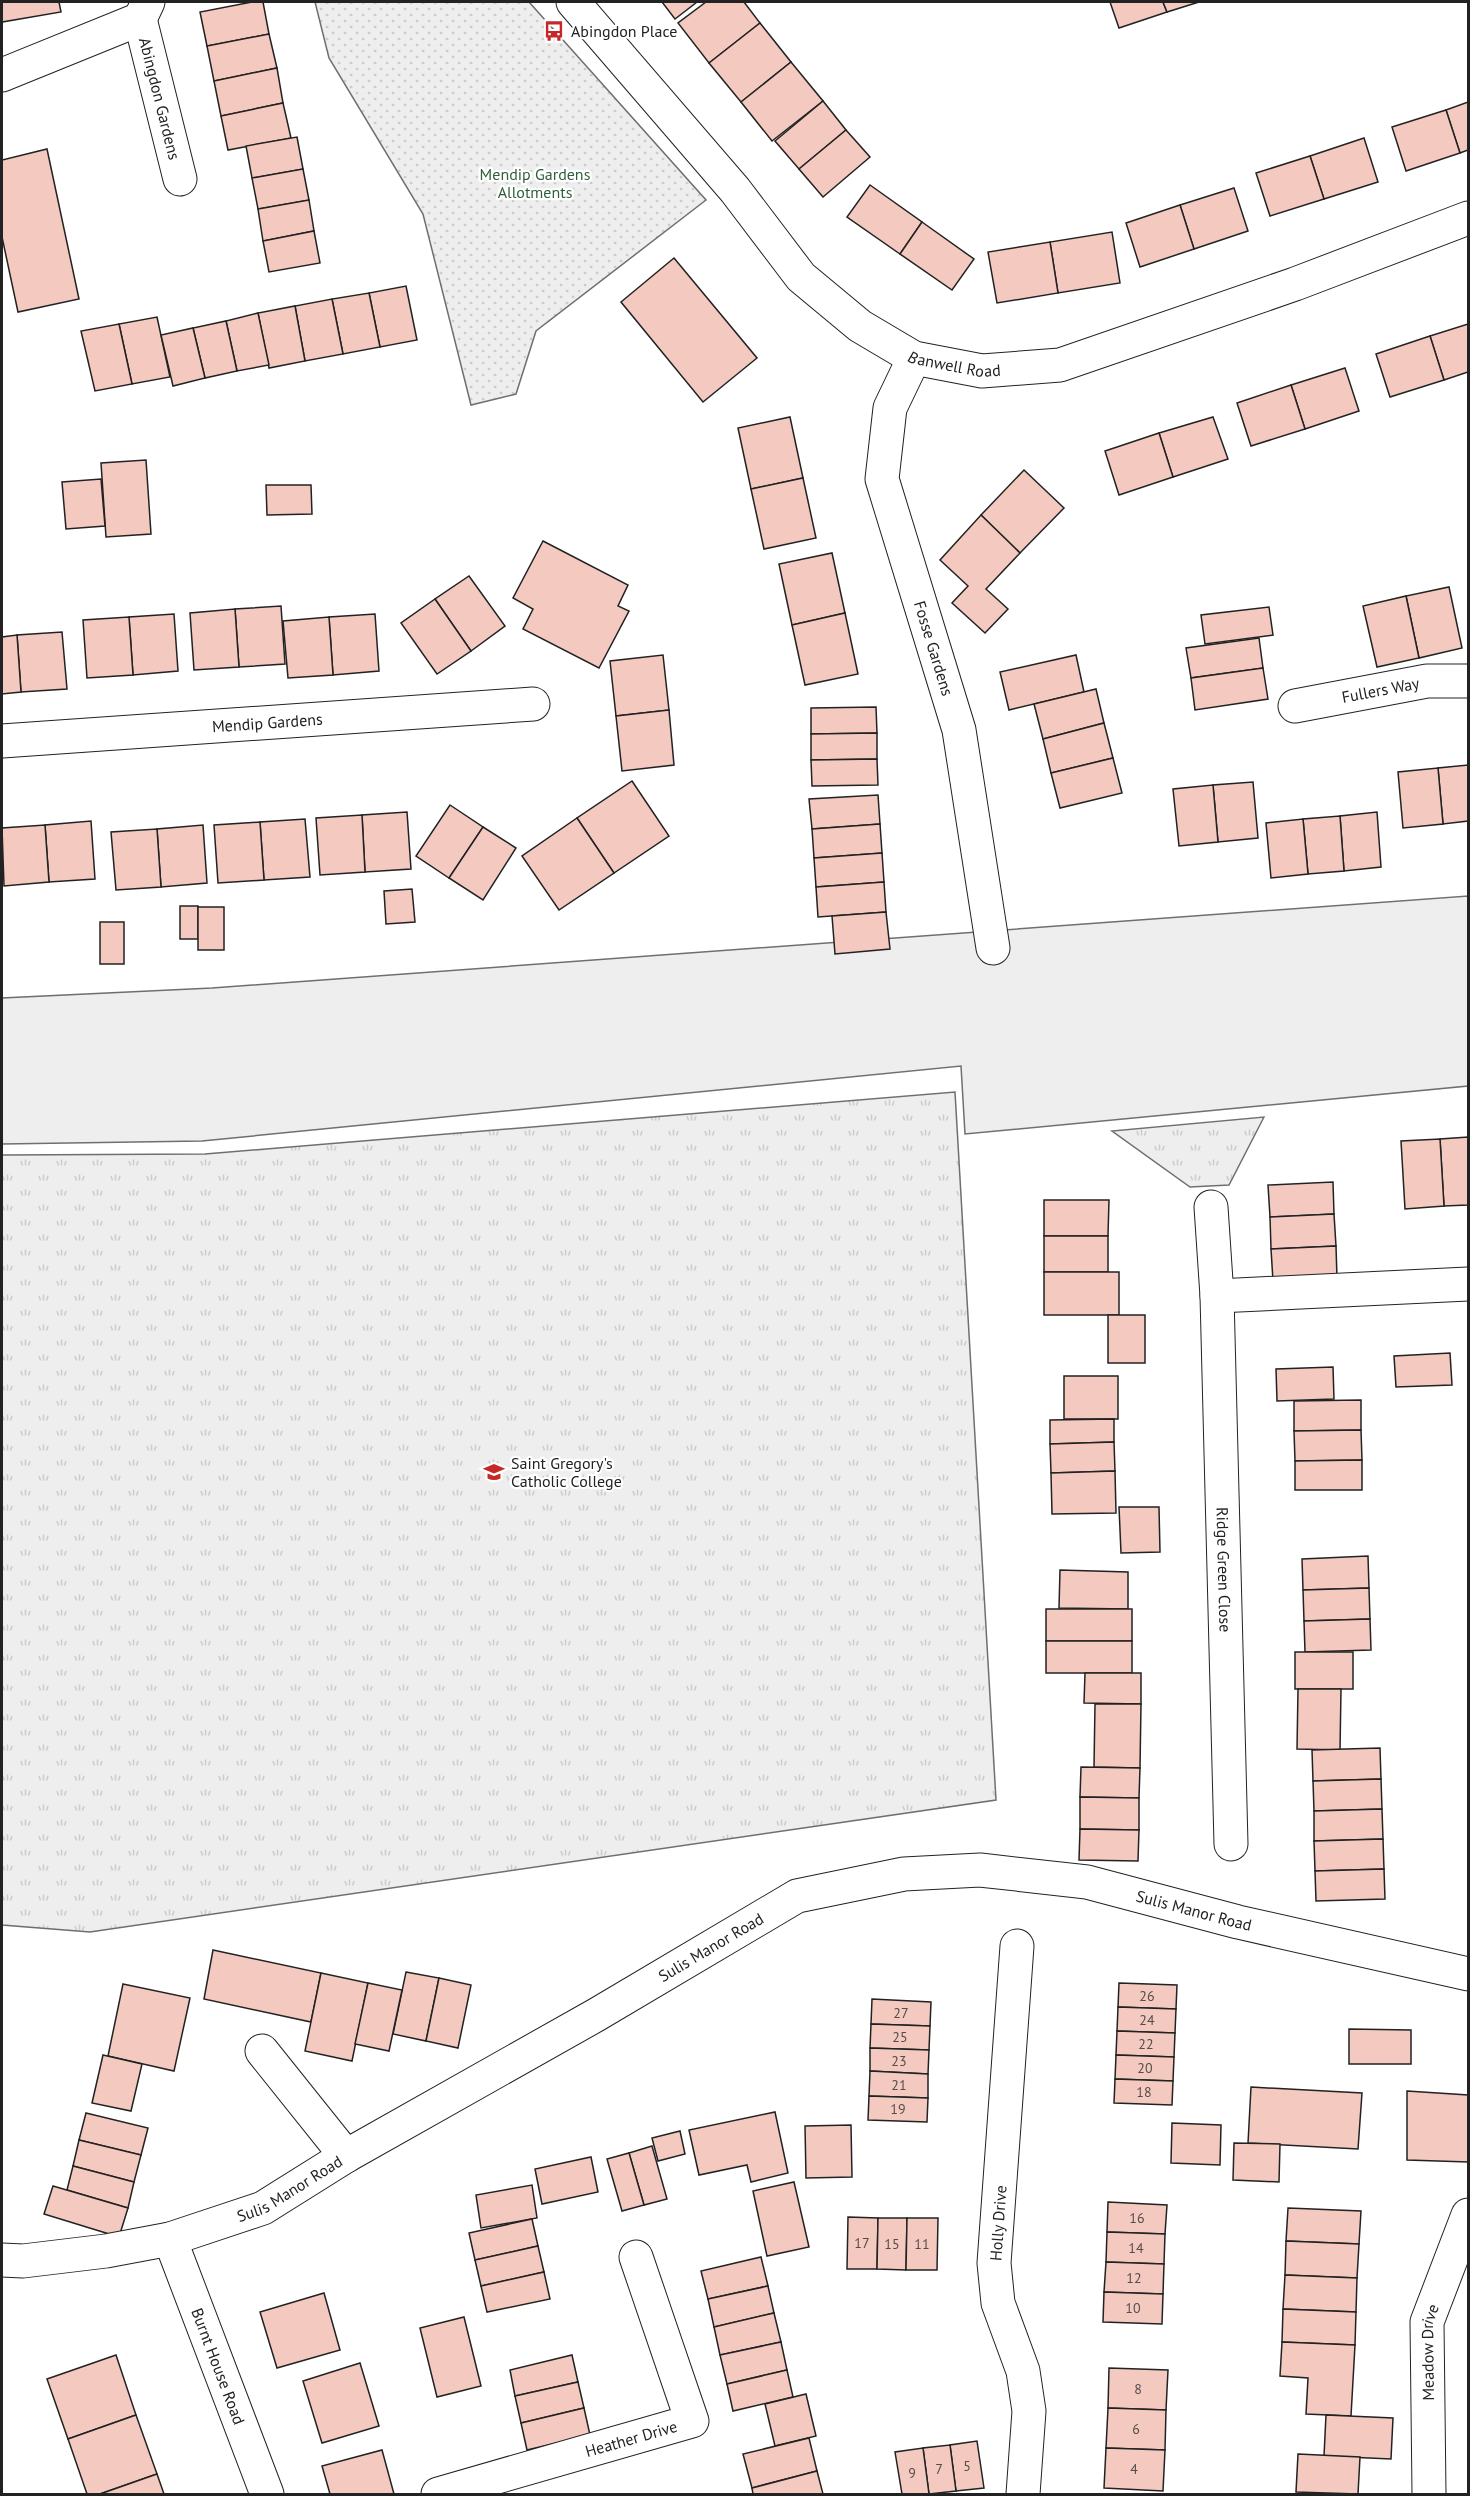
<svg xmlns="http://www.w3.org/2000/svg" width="1470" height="2496" viewBox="0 0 1470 2496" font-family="'PT Sans',sans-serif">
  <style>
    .grass { fill: #eee; stroke: #6f6f6f; stroke-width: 1.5 }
    .park { fill: url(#park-tufts); stroke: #6f6f6f; stroke-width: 1.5 }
    .garden { fill: url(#garden-dots); stroke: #6f6f6f; stroke-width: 1.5 }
    .building { fill: #f3c9c0; stroke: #222; stroke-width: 1.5 }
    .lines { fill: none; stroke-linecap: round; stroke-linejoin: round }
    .minor-casing { stroke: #222; stroke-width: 35 }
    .minor { stroke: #fff; stroke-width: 33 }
    .labels { text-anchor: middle; stroke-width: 4.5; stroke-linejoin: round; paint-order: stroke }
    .number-label { font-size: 14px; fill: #564c4a }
    .poi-label { font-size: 16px; fill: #222; stroke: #fff; text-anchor: start }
    .street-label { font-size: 16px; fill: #222; stroke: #fff }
    .park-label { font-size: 16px; fill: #2f5e38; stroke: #fff }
  </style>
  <defs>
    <pattern id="park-tufts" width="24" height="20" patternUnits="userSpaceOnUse" patternTransform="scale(1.5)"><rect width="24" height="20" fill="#eee"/><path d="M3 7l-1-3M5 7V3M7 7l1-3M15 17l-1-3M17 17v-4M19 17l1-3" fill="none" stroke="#ccc"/></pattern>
    <pattern id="garden-dots" width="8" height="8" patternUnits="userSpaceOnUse" patternTransform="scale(1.5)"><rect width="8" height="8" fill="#eee"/><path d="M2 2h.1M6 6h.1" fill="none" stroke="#ccc" stroke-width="1.8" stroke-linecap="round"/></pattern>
  </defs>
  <rect width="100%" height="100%" fill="#fff"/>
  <!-- grass -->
  <path class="grass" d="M1468,896V1086L965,1134L961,1066L202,1141L2,1144V998L212,988Z"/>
  <!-- park -->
  <g class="park">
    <path d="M955,1092L996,1800L90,1932L2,1925V1155L205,1154Z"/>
    <path d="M1264,1117L1229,1185L1190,1187L1112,1131Z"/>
  </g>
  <!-- garden -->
  <path class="garden" d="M315,2H529L706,200L536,331L516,394L471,405L423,214L329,58Z"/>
  <!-- building -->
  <g class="building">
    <path d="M2,2H59L61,12L2,22Z"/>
    <path d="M252,2H263L269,34L207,46L200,12Z"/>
    <path d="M662,2H697L675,19Z"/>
    <path d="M706,2H744L760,23L709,63L678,23Z"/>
    <path d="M1110,2H1163L1167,12L1119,28Z"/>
    <path d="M1163,2H1199L1167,12Z"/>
    <path d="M760,23L791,62L741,102L709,63Z"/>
    <path d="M269,34L277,68L214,81L207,46Z"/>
    <path d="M791,62L823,101L772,141L741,102Z"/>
    <path d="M277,68L283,103L221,116L214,81Z"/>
    <path d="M823,101L846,130L799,169L775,141Z"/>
    <path d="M1468,102V150L1460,153L1446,110Z"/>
    <path d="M283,103L291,138L228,150L221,116Z"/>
    <path d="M1446,110L1460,153L1406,171L1392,127Z"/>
    <path d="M846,130L870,157L823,197L799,169Z"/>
    <path d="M297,137L303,169L252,178L246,146Z"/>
    <path d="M1364,138L1378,182L1324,199L1310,156Z"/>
    <path d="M47,149L79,299L18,312L2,237V160Z"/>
    <path d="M1310,156L1324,199L1270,216L1256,173Z"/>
    <path d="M303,169L309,200L258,209L252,178Z"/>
    <path d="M870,185L922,222L900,254L847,217Z"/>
    <path d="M1234,188L1248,231L1194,249L1180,205Z"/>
    <path d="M309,200L314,231L263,241L258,209Z"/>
    <path d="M1180,205L1194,249L1140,267L1126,223Z"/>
    <path d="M922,222L974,259L952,290L900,254Z"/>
    <path d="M314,231L320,263L269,272L263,241Z"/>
    <path d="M1112,232L1120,283L1058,293L1050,242Z"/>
    <path d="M1050,242L1058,293L997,303L988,252Z"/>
    <path d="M674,258L757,358L703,402L621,302Z"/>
    <path d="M406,286L417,340L380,347L369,293Z"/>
    <path d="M369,293L380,347L343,354L332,299Z"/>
    <path d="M332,299L343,354L305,361L295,306Z"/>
    <path d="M295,306L305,361L269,368L258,313Z"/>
    <path d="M258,313L269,365L237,371L226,321Z"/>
    <path d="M157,317L170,377L132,384L119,324Z"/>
    <path d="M226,321L237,371L205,378L193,328Z"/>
    <path d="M119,324L132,384L95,391L81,331Z"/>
    <path d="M1468,324V372L1444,380L1430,336Z"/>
    <path d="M193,328L205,378L173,386L161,335Z"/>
    <path d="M1430,336L1444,380L1390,397L1376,354Z"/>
    <path d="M1345,368L1359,411L1305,429L1291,385Z"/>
    <path d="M1291,385L1305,429L1251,446L1237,403Z"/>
    <path d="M790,417L803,478L751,489L738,428Z"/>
    <path d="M1213,417L1228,459L1173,477L1159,433Z"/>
    <path d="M1159,433L1173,477L1119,495L1105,451Z"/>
    <path d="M146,460L151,534L106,537L101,463Z"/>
    <path d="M1024,470L1064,508L1020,553L981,515Z"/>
    <path d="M803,478L816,538L764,549L751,489Z"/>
    <path d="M101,479L105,526L66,529L62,482Z"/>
    <path d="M266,485H311L312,514L267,515Z"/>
    <path d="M981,515L1020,553L986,589L1008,609L985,633L952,603L968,586L940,560Z"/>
    <path d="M543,541L628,585L618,606L629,611L599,668L523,629L533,609L513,598Z"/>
    <path d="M832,553L845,613L792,625L779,564Z"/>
    <path d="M469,576L505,626L471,651L435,599Z"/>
    <path d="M1449,587L1462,648L1419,658L1406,596Z"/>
    <path d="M1406,596L1419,658L1377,667L1363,606Z"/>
    <path d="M435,599L471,651L437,674L401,623Z"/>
    <path d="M281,606L285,664L239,667L235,609Z"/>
    <path d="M1269,607L1273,635L1205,644L1201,615Z"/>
    <path d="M235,609L239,667L194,670L190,613Z"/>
    <path d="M845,613L858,674L805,685L792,625Z"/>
    <path d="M174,614L178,671L133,675L129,617Z"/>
    <path d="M375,614L379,671L333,675L329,617Z"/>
    <path d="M129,617L133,675L87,678L83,620Z"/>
    <path d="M329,617L333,675L288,678L283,621Z"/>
    <path d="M62,632L67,689L21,692L17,635Z"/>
    <path d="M17,635L21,692L2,694V637Z"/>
    <path d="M1259,638L1263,668L1191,678L1186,648Z"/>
    <path d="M663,655L669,710L616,716L610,661Z"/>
    <path d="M1076,655L1084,692L1009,710L1000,672Z"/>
    <path d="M1263,668L1268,699L1195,710L1191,678Z"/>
    <path d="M1096,689L1104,723L1043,739L1034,704Z"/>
    <path d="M876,707L877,733L811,734V708Z"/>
    <path d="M669,710L674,765L622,771L616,716Z"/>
    <path d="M1104,723L1113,758L1051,773L1043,739Z"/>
    <path d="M877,733V759L811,760V734Z"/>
    <path d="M1113,758L1122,793L1060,808L1051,773Z"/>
    <path d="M877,759L878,785L812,786L811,760Z"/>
    <path d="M1468,765V821L1443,824L1438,768Z"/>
    <path d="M1438,768L1443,824L1403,828L1398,772Z"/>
    <path d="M632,781L669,836L614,873L577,818Z"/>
    <path d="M1253,782L1258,838L1218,842L1213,785Z"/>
    <path d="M1213,785L1218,842L1179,846L1173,789Z"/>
    <path d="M878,795L880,824L812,829L809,799Z"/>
    <path d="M450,805L483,827L449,878L416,856Z"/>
    <path d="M407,812L411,869L365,872L362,815Z"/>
    <path d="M1377,812L1381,867L1344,871L1340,816Z"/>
    <path d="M362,815L365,872L320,875L316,818Z"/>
    <path d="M1340,816L1344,871L1308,874L1303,819Z"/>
    <path d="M577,818L614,873L559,910L522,856Z"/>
    <path d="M305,819L310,877L264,880L260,822Z"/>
    <path d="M1303,819L1308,874L1271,878L1266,823Z"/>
    <path d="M91,821L95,879L49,882L45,825Z"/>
    <path d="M260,822L264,880L218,883L214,825Z"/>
    <path d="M880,824L882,853L814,858L812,829Z"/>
    <path d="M45,825L49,882L4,886L2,828Z"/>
    <path d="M203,825L207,883L161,887L157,829Z"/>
    <path d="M483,827L516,848L483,900L449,878Z"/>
    <path d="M157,829L161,887L116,890L111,832Z"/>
    <path d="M882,853L884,882L816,887L814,858Z"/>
    <path d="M884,882L886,912L818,917L816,887Z"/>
    <path d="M412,889L415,922L386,924L384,891Z"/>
    <rect x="180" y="906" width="18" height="33"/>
    <rect x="198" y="907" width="26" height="43"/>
    <path d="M886,912L890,949L835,954L832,916Z"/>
    <rect x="100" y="922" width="24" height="42"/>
    <path d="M1468,1137V1205L1444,1206L1440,1139Z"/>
    <path d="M1440,1139L1444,1206L1405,1209L1401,1141Z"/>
    <path d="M1333,1182L1334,1214L1270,1217L1268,1185Z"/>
    <path d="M1044,1200H1109L1108,1236H1044Z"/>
    <path d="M1334,1214L1336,1246L1271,1249L1270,1217Z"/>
    <rect x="1044" y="1236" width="64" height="36"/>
    <path d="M1336,1246L1337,1278L1273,1281L1271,1249Z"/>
    <rect x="1044" y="1272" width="75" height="43"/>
    <rect x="1108" y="1315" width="37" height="48"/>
    <path d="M1450,1353L1452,1385L1396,1387L1394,1356Z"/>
    <path d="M1333,1367L1334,1399L1277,1401L1276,1369Z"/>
    <rect x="1064" y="1376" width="54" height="43"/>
    <path d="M1361,1400V1430L1294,1431V1401Z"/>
    <path d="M1114,1419V1442L1050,1444V1420Z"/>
    <path d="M1361,1430L1362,1460L1295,1461L1294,1431Z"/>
    <path d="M1114,1442L1115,1471L1051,1473L1050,1444Z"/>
    <path d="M1362,1460V1490H1295V1461Z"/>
    <path d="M1115,1471L1116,1513L1052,1514L1051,1473Z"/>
    <path d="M1119,1507H1159L1160,1552L1121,1553Z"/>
    <path d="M1368,1556L1369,1588L1303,1590L1302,1559Z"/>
    <path d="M1060,1570L1128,1572V1609L1059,1608Z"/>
    <path d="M1369,1588L1370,1619L1304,1621L1303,1590Z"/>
    <rect x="1046" y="1609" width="86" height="32"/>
    <path d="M1370,1619L1371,1650L1305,1652L1304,1621Z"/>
    <rect x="1046" y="1641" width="86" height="32"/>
    <rect x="1295" y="1652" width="58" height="37"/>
    <path d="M1085,1673H1141V1704L1084,1703Z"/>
    <path d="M1298,1689H1341L1340,1750L1297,1749Z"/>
    <path d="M1095,1704H1141L1140,1768L1094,1767Z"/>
    <path d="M1380,1748L1381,1779L1313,1781L1312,1750Z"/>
    <path d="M1081,1767L1140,1768L1139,1798L1080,1797Z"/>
    <path d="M1381,1779L1382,1809L1314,1811L1313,1781Z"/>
    <path d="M1080,1797L1139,1798V1830L1080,1829Z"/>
    <path d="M1382,1809L1383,1839L1314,1841V1811Z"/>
    <path d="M1080,1829L1139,1830L1138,1861L1079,1860Z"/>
    <path d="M1383,1839L1384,1869L1315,1871L1314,1841Z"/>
    <path d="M1384,1869L1385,1899L1316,1901L1315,1871Z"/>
    <path d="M213,1950L321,1973L311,2022L204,1999Z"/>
    <path d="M406,1972L439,1978L426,2041L393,2034Z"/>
    <path d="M321,1973L368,1983L352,2061L305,2051Z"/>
    <path d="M439,1978L471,1985L458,2048L426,2041Z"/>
    <path d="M368,1983L402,1990L389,2051L355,2044Z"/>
    <path d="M1119,1983L1177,1985L1176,2009L1118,2007Z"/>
    <path d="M123,1984L190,1998L174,2071L108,2056Z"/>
    <path d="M872,1999L931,2002L930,2026L871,2024Z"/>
    <path d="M1118,2007L1176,2009L1175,2033L1117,2031Z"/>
    <path d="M871,2024L930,2026L929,2050L870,2048Z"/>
    <path d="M1349,2029L1411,2030V2064H1349Z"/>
    <path d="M1117,2031L1175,2033L1174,2057L1116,2055Z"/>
    <path d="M870,2048L929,2050L928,2074L870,2071Z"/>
    <path d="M103,2055L142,2064L131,2111L92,2103Z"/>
    <path d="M1116,2055L1174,2057L1173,2081L1115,2079Z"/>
    <path d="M870,2071L928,2074V2098L869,2096Z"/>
    <path d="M1115,2079L1173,2081L1172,2105L1114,2103Z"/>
    <path d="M1251,2087L1362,2093L1358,2149L1248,2143Z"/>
    <path d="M1407,2091L1468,2095V2162L1407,2160Z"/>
    <path d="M869,2096L928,2098L927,2122L868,2120Z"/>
    <path d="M775,2112L788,2173L751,2182L747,2165L699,2175L689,2130Z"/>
    <path d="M86,2113L148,2128L141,2155L79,2140Z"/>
    <path d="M1172,2123L1221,2125L1220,2165L1171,2163Z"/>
    <path d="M851,2125L852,2177L806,2178L805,2126Z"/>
    <path d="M680,2131L685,2154L658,2161L652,2138Z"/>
    <path d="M79,2140L141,2155L134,2182L73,2166Z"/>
    <path d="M1234,2143L1280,2144L1279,2182L1233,2180Z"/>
    <path d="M652,2146L667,2199L644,2205L629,2153Z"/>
    <path d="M629,2153L644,2205L622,2211L607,2159Z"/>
    <path d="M591,2157L598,2192L542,2204L535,2169Z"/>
    <path d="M73,2166L134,2182L128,2208L67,2190Z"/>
    <path d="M794,2182L809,2247L767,2256L753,2191Z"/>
    <path d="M532,2185L537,2218L481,2228L476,2195Z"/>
    <path d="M53,2186L128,2208L119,2237L44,2214Z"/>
    <path d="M1108,2202L1167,2205L1165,2234L1107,2232Z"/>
    <path d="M1288,2208L1361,2211L1359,2244L1286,2241Z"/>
    <path d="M848,2217L878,2218L877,2269H847Z"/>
    <path d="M878,2218H907L906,2270L877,2269Z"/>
    <path d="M907,2218H938L937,2270H906Z"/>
    <path d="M532,2219L538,2246L475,2260L469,2233Z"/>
    <path d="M1107,2232L1165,2234L1164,2264L1106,2262Z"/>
    <path d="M1286,2241L1359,2244L1357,2278L1285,2275Z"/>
    <path d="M538,2246L544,2272L481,2286L475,2260Z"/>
    <path d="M761,2257L768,2286L708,2299L701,2271Z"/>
    <path d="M1106,2262L1164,2264L1163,2294L1104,2292Z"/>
    <path d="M544,2272L550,2299L487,2312L481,2286Z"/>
    <path d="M1285,2275L1357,2278L1356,2312L1283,2309Z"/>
    <path d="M768,2286L774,2313L714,2327L708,2299Z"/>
    <path d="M1104,2292L1163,2294L1162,2324L1103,2322Z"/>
    <path d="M324,2293L340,2350L277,2368L260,2312Z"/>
    <path d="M1283,2309L1356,2312L1355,2345L1282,2342Z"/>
    <path d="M774,2313L781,2342L720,2355L714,2327Z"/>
    <path d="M464,2317L481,2386L437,2397L420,2328Z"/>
    <path d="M781,2342L787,2370L727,2384L720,2355Z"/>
    <path d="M1282,2342L1355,2345L1351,2416L1306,2414L1308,2378L1280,2376Z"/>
    <path d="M116,2355L136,2415L68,2439L47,2379Z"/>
    <path d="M572,2355L578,2382L515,2396L510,2370Z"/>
    <path d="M360,2363L379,2426L322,2443L303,2381Z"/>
    <path d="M1109,2368L1168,2370L1166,2410L1108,2408Z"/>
    <path d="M787,2370L793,2397L733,2411L727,2384Z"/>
    <path d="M578,2382L584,2408L521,2423L515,2396Z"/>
    <path d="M806,2394L816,2436L775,2446L765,2404Z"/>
    <path d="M584,2408L590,2435L527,2450L521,2423Z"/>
    <path d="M1108,2408L1166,2410L1165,2450L1106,2448Z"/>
    <path d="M136,2415L157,2474L100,2494H87L68,2439Z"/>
    <path d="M1326,2415L1393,2418L1391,2459L1324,2456Z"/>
    <path d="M809,2438L817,2471L752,2488L743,2454Z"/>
    <path d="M977,2441L984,2488L956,2491L950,2445Z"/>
    <path d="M950,2445L956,2491L929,2494L923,2448Z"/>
    <path d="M923,2448L929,2494H902L895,2452Z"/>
    <path d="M1106,2448L1165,2450L1163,2491L1104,2488Z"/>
    <path d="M382,2450L394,2494H330L322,2466Z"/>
    <path d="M1298,2454L1360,2457L1358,2494L1296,2492Z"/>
    <path d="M817,2471L823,2494H753L752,2488Z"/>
    <path d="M157,2474L164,2494H100Z"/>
  </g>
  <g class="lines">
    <!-- minor casing -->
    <g class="minor-casing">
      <g id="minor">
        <path id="s1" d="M573,2L735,190L801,277L860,326L914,358L982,371L1060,365L1295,284L1468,218"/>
        <path id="s2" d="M140,19L180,179"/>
        <path d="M2,75L140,19L148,2"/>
        <path id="s3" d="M914,358L890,408L882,479L959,730L993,948"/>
        <path id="s4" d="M1295,706L1427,681H1468"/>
        <path id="s5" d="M2,741L533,704"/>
        <path id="s6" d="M1211,1207L1217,1296L1231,1844"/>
        <path d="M1217,1296L1468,1284"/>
        <path d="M1017,1946L994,2263L998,2303L1023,2371L1029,2411L1023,2494"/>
        <path d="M262,2051L346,2156"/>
        <path id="s7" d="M170,2239L267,2494"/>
        <path id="s8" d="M2,2260L23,2261L106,2251L170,2239L263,2208L346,2156L596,2015L797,1896L904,1874L980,1870L1087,1882L1238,1922L1468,1974"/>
        <path id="s9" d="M438,2494L692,2421L636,2257"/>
        <path id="s10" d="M1429,2494L1427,2322L1468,2215"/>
      </g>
    </g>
    <!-- minor -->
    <use href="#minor" class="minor"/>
  </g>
  <!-- icons -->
  <defs>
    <g id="bus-bare" transform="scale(1.62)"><path d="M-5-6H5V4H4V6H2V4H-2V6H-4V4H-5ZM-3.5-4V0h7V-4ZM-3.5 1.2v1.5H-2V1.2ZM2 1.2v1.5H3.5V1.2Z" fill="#c62828" stroke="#fff" stroke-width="2.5" paint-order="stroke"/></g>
    <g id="school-bare" transform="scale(1.62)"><path d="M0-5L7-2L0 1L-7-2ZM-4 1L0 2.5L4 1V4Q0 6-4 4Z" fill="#c62828" stroke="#fff" stroke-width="2.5" paint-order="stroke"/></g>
  </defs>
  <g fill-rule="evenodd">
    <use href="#bus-bare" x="554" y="31"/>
    <use href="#school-bare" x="494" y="1472"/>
  </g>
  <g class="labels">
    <!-- number labels -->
    <g class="number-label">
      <text x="1147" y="2001">26</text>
      <text x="901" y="2018">27</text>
      <text x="1147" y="2025">24</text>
      <text x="900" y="2042">25</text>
      <text x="1146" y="2049">22</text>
      <text x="899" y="2066">23</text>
      <text x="1145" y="2073">20</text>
      <text x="899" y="2090">21</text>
      <text x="1144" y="2097">18</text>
      <text x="898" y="2114">19</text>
      <text x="1137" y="2223">16</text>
      <text x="862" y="2248">17</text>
      <text x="892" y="2249">15</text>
      <text x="922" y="2249">11</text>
      <text x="1136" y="2253">14</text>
      <text x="1134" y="2283">12</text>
      <text x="1133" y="2313">10</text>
      <text x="1138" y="2394">8</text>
      <text x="1136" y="2434">6</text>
      <text x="967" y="2471">5</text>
      <text x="939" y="2474">7</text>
      <text x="1134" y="2474">4</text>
      <text x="912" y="2478">9</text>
    </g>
    <!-- poi labels -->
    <g class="poi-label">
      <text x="571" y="37">Abingdon Place</text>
      <text x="511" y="1469">Saint Gregory's<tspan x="511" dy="18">Catholic College</tspan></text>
    </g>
    <!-- street labels -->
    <g class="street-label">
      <text dy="6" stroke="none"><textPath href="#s2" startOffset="82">Abingdon Gardens</textPath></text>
      <text dy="6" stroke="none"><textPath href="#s1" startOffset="538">Banwell Road</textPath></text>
      <text dy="6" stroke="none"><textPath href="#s3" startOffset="304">Fosse Gardens</textPath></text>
      <text dy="6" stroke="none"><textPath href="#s4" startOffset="87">Fullers Way</textPath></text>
      <text dy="6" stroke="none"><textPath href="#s5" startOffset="266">Mendip Gardens</textPath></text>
      <text dy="6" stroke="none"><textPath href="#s6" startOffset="363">Ridge Green Close</textPath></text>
      <text dy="6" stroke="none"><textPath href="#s8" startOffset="1290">Sulis Manor Road</textPath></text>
      <text dy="6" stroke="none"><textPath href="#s8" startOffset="786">Sulis Manor Road</textPath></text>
      <text dy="6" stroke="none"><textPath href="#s8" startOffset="300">Sulis Manor Road</textPath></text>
      <text transform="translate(998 2223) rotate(-86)" y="6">Holly Drive</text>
      <text dy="6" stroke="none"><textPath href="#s10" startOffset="142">Meadow Drive</textPath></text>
      <text dy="6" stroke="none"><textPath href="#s7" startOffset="136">Burnt House Road</textPath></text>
      <text dy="6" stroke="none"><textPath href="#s9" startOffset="201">Heather Drive</textPath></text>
    </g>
    <!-- park labels -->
    <g class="park-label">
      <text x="535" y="180">Mendip Gardens<tspan x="535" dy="18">Allotments</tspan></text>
    </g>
  </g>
  <!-- border -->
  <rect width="1470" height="2496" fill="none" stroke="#222222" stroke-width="6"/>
</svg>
